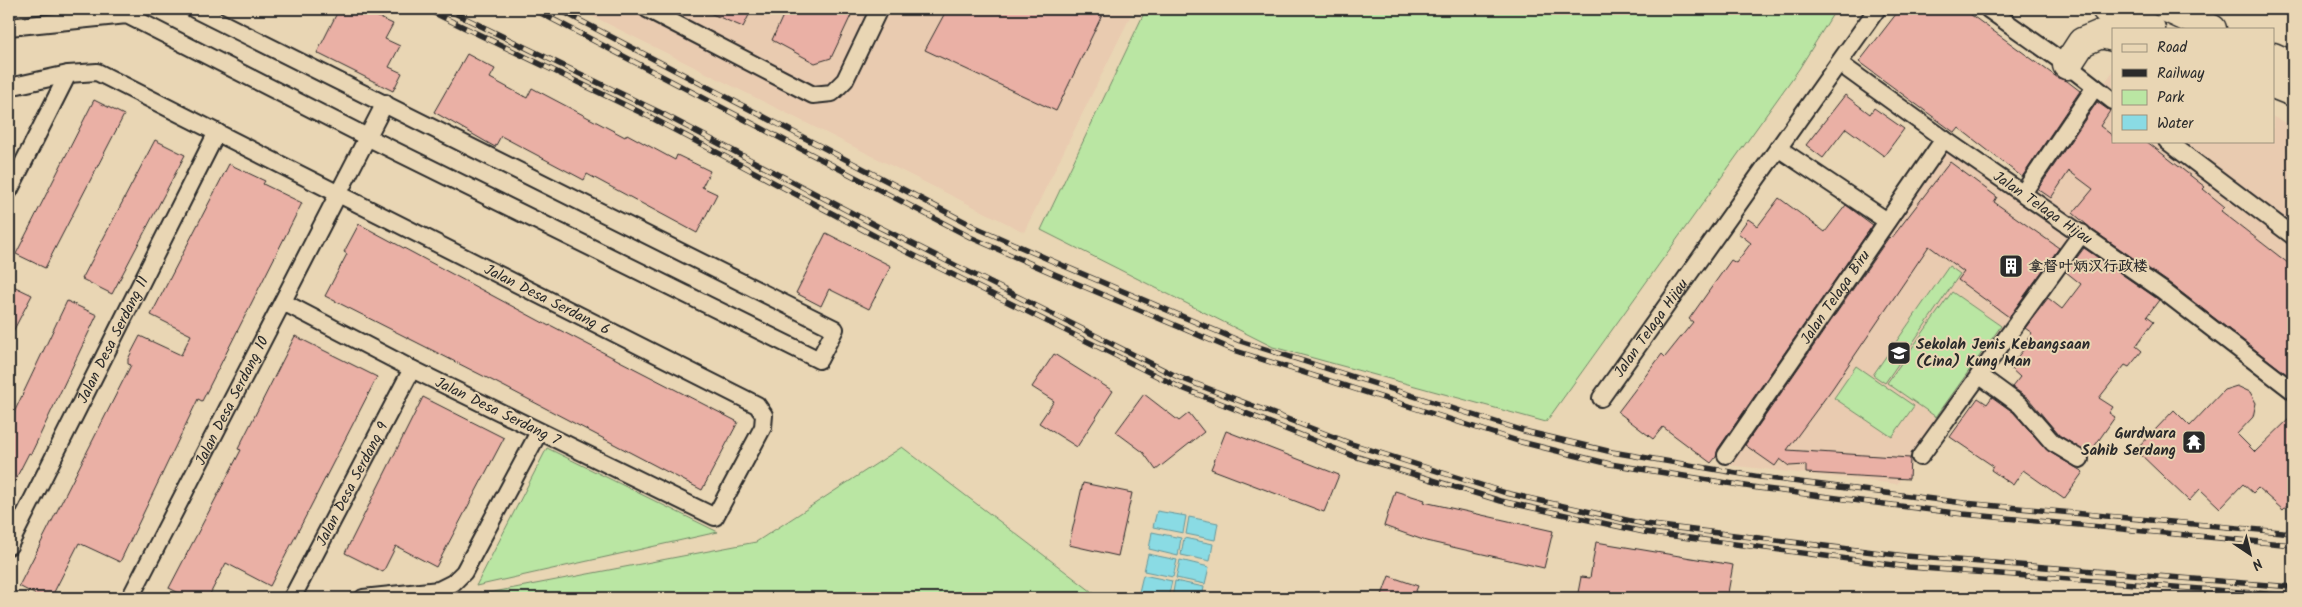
<svg xmlns="http://www.w3.org/2000/svg" width="2302" height="607" viewBox="0 0 2302 607" font-family="Kalam,'LXGW WenKai TC',sans-serif">
  <style>
    .built { fill: #e9cbb0 }
    .green { fill: #bae6a3; stroke: #728867 }
    .water { fill: #8adbe4; stroke: #64959a }
    .building { fill: #eab0a5; stroke: #2b2b2b }
    .lines { fill: none; stroke-linecap: round; stroke-linejoin: round }
    .minor-casing { stroke: #2b2b2b; stroke-width: 20 }
    .motorway-casing { stroke: #2b2b2b; stroke-width: 31 }
    .minor { stroke: #e9d6b4; stroke-width: 16 }
    .motorway { stroke: #e9d6b4; stroke-width: 28 }
    .rail-casing { stroke: #2b2b2b; stroke-width: 5.5 }
    .rail { stroke: #e9d6b4; stroke-width: 4; stroke-dasharray: 11; stroke-linecap: butt }
    .labels { text-anchor: middle; stroke-width: 4; stroke-linejoin: round; paint-order: stroke }
    .street-label { font-size: 15px; fill: #2b2b2b; stroke: #e9d6b4 }
    .poi-label { font-size: 15px; font-weight: bold; fill: #2b2b2b; stroke: #e9d6b4; text-anchor: start }
  </style>
  <rect width="100%" height="100%" fill="#e9d6b4"/>
  <filter id="ink" filterUnits="userSpaceOnUse"><feTurbulence type="fractalNoise" baseFrequency=".02" numOctaves="2"/><feDisplacementMap in="SourceGraphic" scale="10" xChannelSelector="R" yChannelSelector="G"/><feConvolveMatrix kernelMatrix="1 2 1 2 8 2 1 2 1" color-interpolation-filters="sRGB"/></filter>
  <g filter="url(#ink)">
    <!-- built -->
    <g class="built">
      <path d="M578,9H1134L1024,232Z"/>
      <path d="M2113,71V141H2273V117L2293,126V384L2031,191Z"/>
      <path d="M1949,149L2073,241L1897,484L1728,465Z"/>
    </g>
    <!-- green -->
    <g class="green">
      <path d="M1146,9H1836L1799,69L1546,422L1273,347L1041,230Z"/>
      <path d="M1949,266L1960,274L1885,383L1873,375Z"/>
      <path d="M1952,292L2001,326L1936,417L1887,383Z"/>
      <path d="M1856,366L1914,406L1892,437L1834,398Z"/>
      <path d="M902,447L1100,598H462L756,542Z"/>
      <path d="M547,448L718,532L476,586Z"/>
    </g>
    <!-- water -->
    <g class="water">
      <path d="M1157,511L1186,516L1183,533L1153,527Z"/>
      <path d="M1189,517L1218,523L1215,540L1186,534Z"/>
      <path d="M1152,532L1181,538L1178,556L1149,549Z"/>
      <path d="M1184,538L1213,544L1210,561L1181,555Z"/>
      <path d="M1148,554L1177,560L1173,577L1144,571Z"/>
      <path d="M1180,560L1209,567L1205,584L1176,578Z"/>
      <path d="M1143,575L1172,581L1168,598L1139,592Z"/>
      <path d="M1175,581L1204,587L1202,598H1172Z"/>
    </g>
    <!-- building -->
    <g class="building">
      <path d="M339,9H361L393,24L385,39L400,46L389,67L402,73L393,91L317,53Z"/>
      <path d="M700,9H752L743,27Z"/>
      <path d="M786,9H854L831,58L815,63L772,40Z"/>
      <path d="M947,9H1105L1056,111L925,50Z"/>
      <path d="M1900,9H1963L2058,78L2067,81L2080,91L2022,177L1959,128L1955,133L1859,62Z"/>
      <path d="M467,54L495,69L490,78L527,98L532,88L625,137L627,134L675,160L677,155L710,171L702,187L717,194L697,233L587,174L584,180L501,136L495,147L434,112Z"/>
      <path d="M1845,95L1870,114L1874,108L1904,129L1884,156L1846,128L1823,158L1806,145Z"/>
      <path d="M94,100L124,115L45,268L16,254Z"/>
      <path d="M2097,102L2110,111L2100,126L2113,136V141H2146L2205,187L2203,189L2225,207L2221,211L2293,267V379L2168,282L2094,231L2073,213L2093,189L2069,171L2051,198L2038,189Z"/>
      <path d="M155,140L185,155L112,294L82,279Z"/>
      <path d="M1950,162L1997,197L1994,202L2059,248L2009,317L1958,280L1964,272L1929,246L1832,389L1787,450L1910,458L1909,479L1806,473V465L1789,466L1780,459L1775,466L1745,445L1889,237L1891,239Z"/>
      <path d="M229,164L265,181L263,184L302,203L202,401L198,399L120,562L79,543L51,598H42L19,586L131,365L128,364V359L140,336L181,355L191,335L151,315Z"/>
      <path d="M1779,198L1825,232L1846,205L1873,225L1718,449L1716,457L1711,463L1663,427L1653,439L1618,412L1662,354L1665,357L1693,322L1689,319L1731,260L1736,263L1751,243L1738,233L1748,219L1758,226Z"/>
      <path d="M359,224L549,326L550,325L738,422L702,490L503,386L325,296L347,254L344,252Z"/>
      <path d="M826,233L891,266L869,309L829,289L821,306L796,293Z"/>
      <path d="M2084,248L2159,300L2147,316L2154,321L2136,346L2142,351L2129,367L2125,365L2099,398L2113,407L2109,413L2115,417L2089,454L2059,435L2028,398L2012,387L2020,377L2009,367L2029,343L2026,341L2032,333L2025,328L2048,298L2062,309L2081,284L2066,272Z"/>
      <path d="M9,284L32,295L9,339Z"/>
      <path d="M67,301L97,315L31,454L29,453L9,492V423Z"/>
      <path d="M295,336L377,377L270,586L226,563L208,598H189L169,588L241,450L238,449Z"/>
      <path d="M1054,354L1113,391L1077,447L1039,423L1054,401L1032,387Z"/>
      <path d="M2237,386L2250,392L2256,403L2253,417L2237,434L2255,452L2293,415V499L2283,510L2258,488L2253,493L2243,484L2220,508L2200,489L2189,501L2136,450L2174,410L2190,426L2224,390Z"/>
      <path d="M1144,394L1179,421L1189,413L1204,432L1156,470L1143,452L1116,432Z"/>
      <path d="M423,397L504,438L436,567L396,546L383,572L345,553Z"/>
      <path d="M1992,397L2013,412L2048,451L2083,472L2064,499L2023,470L2013,485L1991,470L1993,466L1950,437L1978,398L1987,404Z"/>
      <path d="M1226,431L1339,475L1324,512L1211,469Z"/>
      <path d="M1083,483L1132,493L1118,556L1069,545Z"/>
      <path d="M1395,491L1425,500L1424,502L1553,531L1544,568L1426,541L1384,526Z"/>
      <path d="M1596,542L1733,565L1727,598H1577L1581,577L1590,578Z"/>
      <path d="M1389,576L1418,586L1413,598H1381Z"/>
    </g>
    <g class="lines">
      <!-- minor casing -->
      <g class="minor-casing">
        <g id="minor">
          <path d="M647,9L813,95L832,93L845,80L879,9"/>
          <path d="M1988,9L2067,65L2113,101"/>
          <path d="M9,27L127,15L367,137L819,360L835,329L194,9"/>
          <path id="s1" d="M1839,63L1944,139L2162,290L2293,391"/>
          <path id="s2" d="M9,87L68,74L97,72L757,405L764,415L763,427L715,517L412,369L283,302"/>
          <path d="M2167,141L2293,236"/>
          <path d="M1778,148L1887,221"/>
          <path d="M9,191L68,74"/>
          <path d="M2023,193L2095,87"/>
          <path d="M1979,375L2020,405L2053,443L2080,459"/>
          <path id="s3" d="M1601,398L1877,9"/>
          <path id="s4" d="M1726,455L1944,139"/>
          <path d="M1920,457L2082,233"/>
          <path id="s5" d="M9,546L217,132"/>
          <path id="s6" d="M130,598L385,103"/>
          <path id="s7" d="M292,598L412,369"/>
          <path d="M363,598L439,590L453,583L464,572L539,432"/>
        </g>
      </g>
      <!-- motorway casing -->
      <g class="motorway-casing">
        <g id="motorway">
          <path d="M2106,9L2151,29"/>
          <path d="M2169,9L2212,29"/>
          <path d="M2273,57L2293,66"/>
          <path d="M2067,65L2082,42L2101,34L2113,37"/>
          <path d="M2273,84L2293,92"/>
        </g>
      </g>
      <!-- minor -->
      <use href="#minor" class="minor"/>
      <!-- motorway -->
      <use href="#motorway" class="motorway"/>
      <!-- rail casing -->
      <g class="rail-casing">
        <g id="rail">
          <path d="M426,9L652,118L875,236L1177,386L1351,455L1501,501L1644,532L1909,567L2293,596"/>
          <path d="M446,9L659,112L877,226L1178,377L1352,444L1506,493L1644,524L1906,556L2293,587"/>
          <path d="M533,9L970,237L1059,276L1236,351L1521,442L1610,464L1758,488L1963,514L2293,545"/>
          <path d="M558,9L975,227L1064,266L1240,341L1524,431L1612,452L1760,477L1964,503L2293,533"/>
        </g>
      </g>
      <!-- rail -->
      <use href="#rail" class="rail"/>
    </g>
  </g>
  <!-- icons -->
  <defs>
    <g id="building-square" transform="scale(1.25)"><rect x="-9" y="-9" width="18" height="18" rx="4" fill="#2b2b2b" stroke="#e9d6b4"/><path d="M-4-6H4V6H1V3H-1V6H-4ZM-2.5-4.3h1.7v1.8h-1.7ZM.8-4.3h1.7v1.8H.8ZM-2.5-1h1.7V.8h-1.7ZM.8-1h1.7V.8H.8Z" fill="#fff"/></g>
    <g id="school-square" transform="scale(1.25)"><rect x="-9" y="-9" width="18" height="18" rx="4" fill="#2b2b2b" stroke="#e9d6b4"/><path d="M0-5L7-2L0 1L-7-2ZM-4 1L0 2.5L4 1V4Q0 6-4 4Z" fill="#fff"/></g>
    <g id="temple-square" transform="scale(1.25)"><rect x="-9" y="-9" width="18" height="18" rx="4" fill="#2b2b2b" stroke="#e9d6b4"/><path d="M0-6L5-2H3V0L6.5 2.5H4V6H1.5V3h-3V6H-4V2.5H-6.5L-3 0V-2H-5Z" fill="#fff"/></g>
  </defs>
  <g fill-rule="evenodd">
    <use href="#building-square" x="2011" y="266"/>
    <use href="#school-square" x="1899" y="353"/>
    <use href="#temple-square" x="2194" y="442"/>
  </g>
  <g class="labels">
    <!-- street labels -->
    <g class="street-label">
      <text dy="5" stroke="none"><textPath href="#s1" startOffset="250">Jalan Telaga Hijau</textPath></text>
      <text dy="5" stroke="none"><textPath href="#s4" startOffset="192">Jalan Telaga Biru</textPath></text>
      <text dy="5" stroke="none"><textPath href="#s2" startOffset="594">Jalan Desa Serdang 6</textPath></text>
      <text dy="5" stroke="none"><textPath href="#s3" startOffset="86">Jalan Telaga Hijau</textPath></text>
      <text dy="5" stroke="none"><textPath href="#s5" startOffset="231">Jalan Desa Serdang 11</textPath></text>
      <text dy="5" stroke="none"><textPath href="#s6" startOffset="222">Jalan Desa Serdang 10</textPath></text>
      <text transform="translate(498 411) rotate(26)" y="5">Jalan Desa Serdang 7</text>
      <text dy="5" stroke="none"><textPath href="#s7" startOffset="129">Jalan Desa Serdang 9</textPath></text>
    </g>
    <!-- poi labels -->
    <g class="poi-label">
      <text x="2028" y="271">拿督叶炳汉行政楼</text>
      <text x="1916" y="349">Sekolah Jenis Kebangsaan<tspan x="1916" dy="17">(Cina) Kung Man</tspan></text>
      <text x="2176" y="438" text-anchor="end">Gurdwara<tspan x="2176" dy="17">Sahib Serdang</tspan></text>
    </g>
  </g>
  <!-- margin -->
  <rect width="2302" height="607" fill="none" stroke="#e9d6b4" stroke-width="30"/>
  <rect x="15" y="15" width="2272" height="577" fill="none" stroke="#2b2b2b" stroke-width="2" filter="url(#ink)"/>
  <!-- legend -->
  <rect x="2112" y="28" width="162" height="115" fill="#e9d6b4" stroke="#9d927d"/>
  <rect x="2122" y="44" width="25" height="8" fill="#e9d6b4" stroke="#9d927d"/>
  <text x="2157" y="52" font-size="15" fill="#2b2b2b">Road</text>
  <rect x="2122" y="69" width="25" height="8" fill="#2b2b2b" stroke="#9d927d"/>
  <text x="2157" y="78" font-size="15" fill="#2b2b2b">Railway</text>
  <rect x="2122" y="90" width="25" height="15" fill="#bae6a3" stroke="#9d927d"/>
  <text x="2157" y="102" font-size="15" fill="#2b2b2b">Park</text>
  <rect x="2122" y="115" width="25" height="15" fill="#8adbe4" stroke="#9d927d"/>
  <text x="2157" y="128" font-size="15" fill="#2b2b2b">Water</text>
  <!-- north arrow -->
  <g transform="translate(2250 554) rotate(145)" stroke="#e9d6b4" stroke-width="4" paint-order="stroke">
  <path d="M0-4L9 19L0 12L-9 19Z" fill="#2b2b2b"/>
  <text y="-8" font-size="14" font-weight="bold" text-anchor="middle" fill="#2b2b2b">N</text>
  </g>
</svg>
